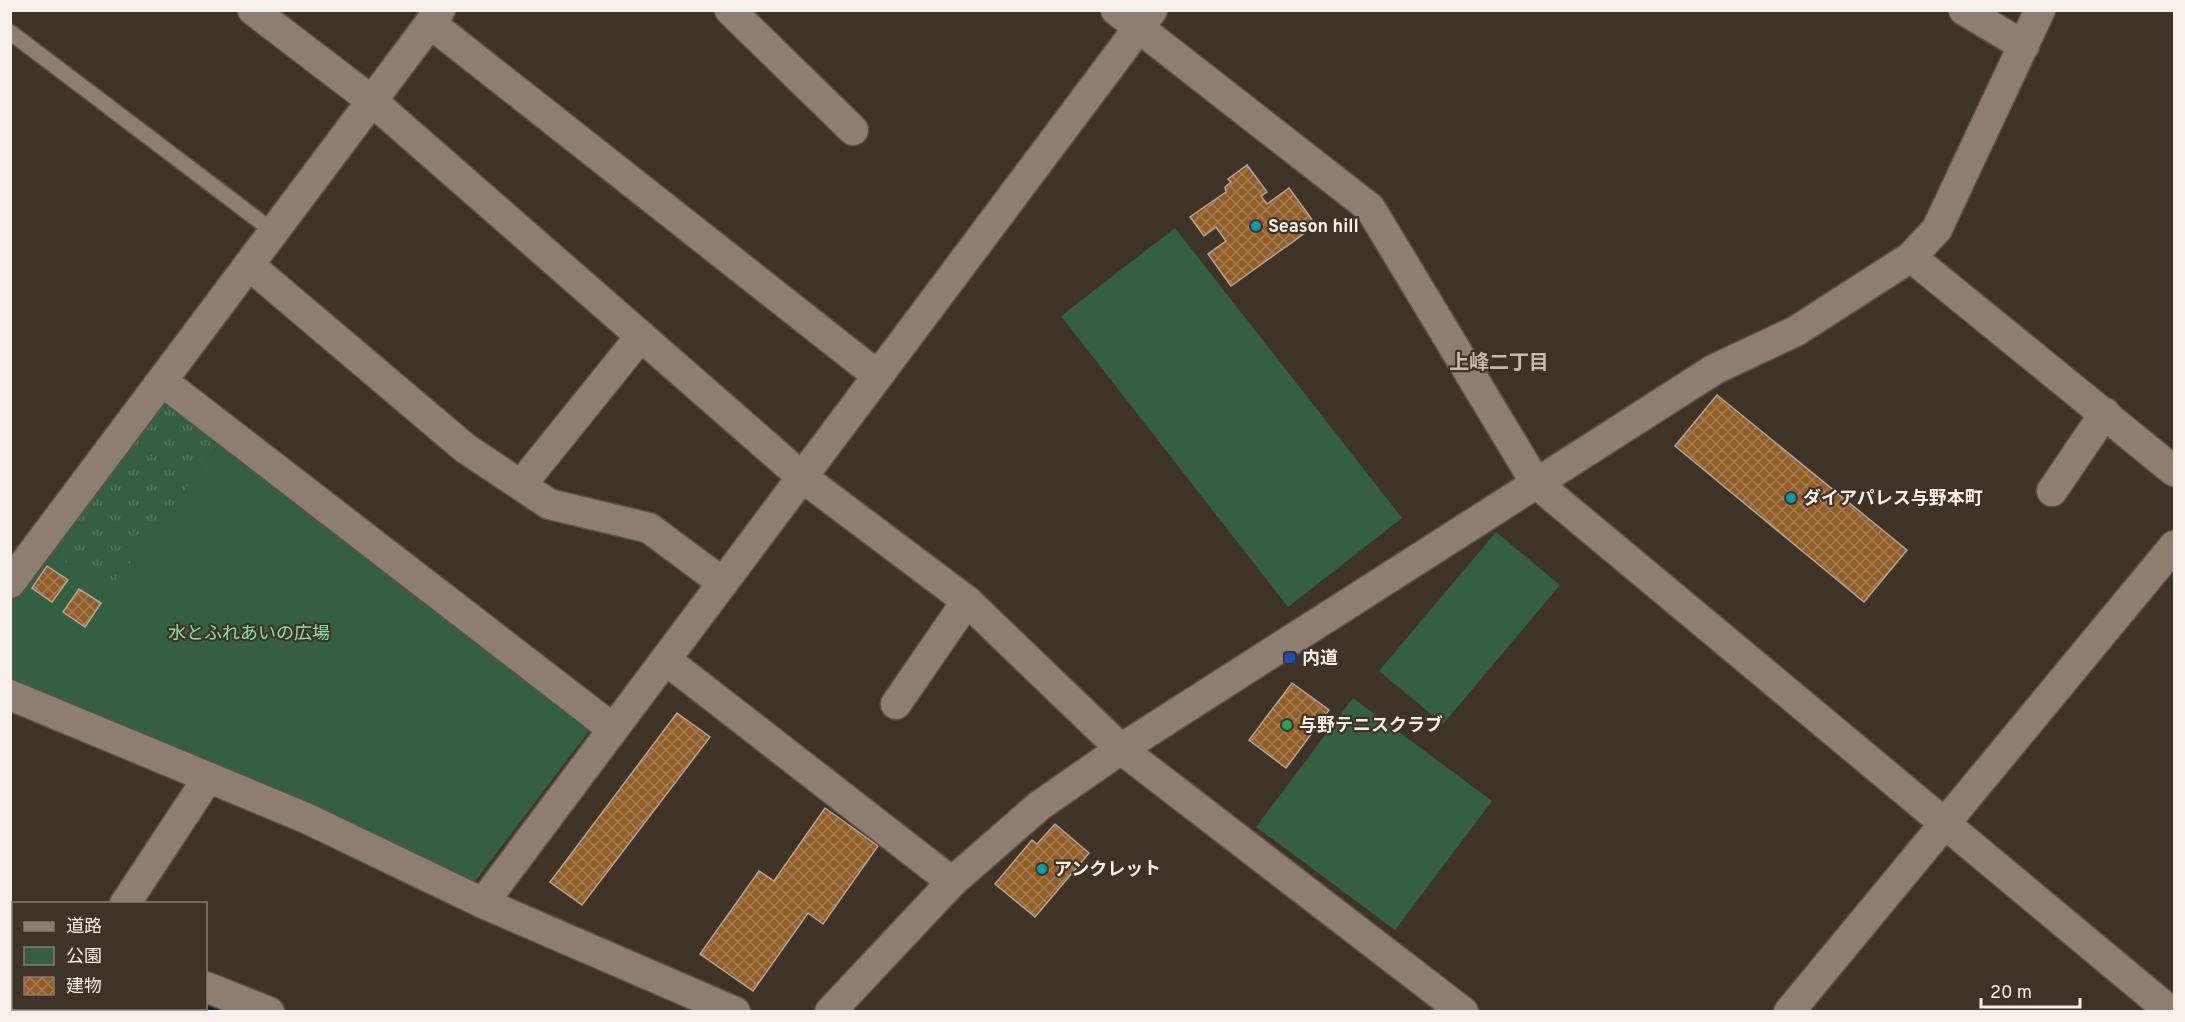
<svg xmlns="http://www.w3.org/2000/svg" width="2185" height="1022" viewBox="0 0 2185 1022" font-family="Overpass,'Noto Sans JP',sans-serif">
  <style>
    .grass { fill: url(#grass-tufts) }
    .park { fill: #355f43 }
    .lines { fill: none; stroke-linecap: round; stroke-linejoin: round }
    .stream { stroke: #0e2632; stroke-width: 10 }
    .building { fill: url(#building-cross-hatch); stroke: #b5a698; stroke-width: 1.5 }
    .service-casing { stroke: #5c5148; stroke-width: 18 }
    .minor-casing { stroke: #5c5148; stroke-width: 33 }
    .service { stroke: #8d7e71; stroke-width: 15 }
    .minor { stroke: #8d7e71; stroke-width: 30 }
    .culture-dot { fill: #0f9aa8; stroke: #3f3227; stroke-width: 2 }
    .transit-dot { fill: #1a4fb4; stroke: #3f3227; stroke-width: 2 }
    .leisure-dot { fill: #2e9e5b; stroke: #3f3227; stroke-width: 2 }
    .labels { text-anchor: middle; stroke-width: 4.5; stroke-linejoin: round; paint-order: stroke }
    .poi-label { font-size: 18px; font-weight: bold; fill: #f8efe8; stroke: #3f3227; text-anchor: start }
    .park-label { font-size: 18px; fill: #87e3a5; stroke: #3f3227 }
    .neighbourhood-label { font-size: 20px; font-weight: bold; fill: #cabbad; stroke: #3f3227 }
  </style>
  <defs>
    <pattern id="grass-tufts" width="24" height="20" patternUnits="userSpaceOnUse" patternTransform="scale(1.5)"><rect width="24" height="20" fill="#355f43"/><path d="M3 7l-1-3M5 7V3M7 7l1-3M15 17l-1-3M17 17v-4M19 17l1-3" fill="none" stroke="#53765e"/></pattern>
    <pattern id="building-cross-hatch" width="8" height="8" patternUnits="userSpaceOnUse" patternTransform="scale(1.5)"><rect width="8" height="8" fill="#915e2a"/><path d="M0 0l8 8M0 8l8-8" fill="none" stroke="#a77d53"/></pattern>
  </defs>
  <rect width="100%" height="100%" fill="#3f3227"/>
  <!-- grass -->
  <path class="grass" d="M167,398L222,440L109,592L47,550Z"/>
  <!-- park -->
  <g class="park">
    <path d="M1175,228L1402,518L1288,607L1061,316Z"/>
    <path d="M222,440L584,714L589,731L467,892L11,684L10,598L47,550L109,591Z"/>
    <path d="M1496,532L1560,585L1443,724L1379,671Z"/>
    <path d="M1353,698L1492,801L1395,930L1256,827Z"/>
  </g>
  <g class="lines">
    <!-- stream -->
    <path class="stream" d="M206,1003L225,1012"/>
  </g>
  <!-- building -->
  <g class="building">
    <path d="M1247,165L1267,192L1261,196L1267,204L1289,188L1316,225L1231,286L1208,254L1226,241L1216,227L1204,236L1190,217L1226,192L1225,187L1231,182L1228,179Z"/>
    <path d="M1717,395L1907,550L1864,602L1675,446Z"/>
    <path d="M47,566L68,580L52,602L32,588Z"/>
    <path d="M79,589L101,603L85,627L63,612Z"/>
    <path d="M1292,683L1329,710L1286,768L1249,740Z"/>
    <path d="M677,713L710,737L582,905L550,882Z"/>
    <path d="M825,808L878,846L823,924L808,913L753,991L700,954L759,871L774,881Z"/>
    <path d="M1055,824L1089,853L1035,917L995,884L1032,840L1037,844Z"/>
  </g>
  <g class="lines">
    <!-- service casing -->
    <g class="service-casing">
      <path id="service" d="M10,32L274,232"/>
    </g>
    <!-- minor casing -->
    <g class="minor-casing">
      <g id="minor">
        <path d="M253,10L372,101L802,477L967,601L1121,749L1463,1012"/>
        <path d="M730,10L853,130"/>
        <path d="M1116,10L1370,208L1536,483L2171,1012"/>
        <path d="M1964,10L2024,46"/>
        <path d="M430,23L878,376"/>
        <path d="M1911,257L2174,471"/>
        <path d="M249,265L465,448L549,504L649,528L723,583"/>
        <path d="M162,381L613,729"/>
        <path d="M521,485L641,336"/>
        <path d="M2052,491L2105,413"/>
        <path d="M10,583L440,10"/>
        <path d="M666,660L952,882"/>
        <path d="M10,695L306,818L483,903L735,1012"/>
        <path d="M896,704L967,601"/>
        <path d="M483,903L1152,10"/>
        <path d="M125,904L208,778"/>
        <path d="M10,918L14,919"/>
        <path d="M206,987L269,1012"/>
        <path d="M55,1012L57,1008"/>
        <path d="M830,1012L952,882L1039,806L1121,749L1715,369L1796,331L1911,257L1937,229L2040,10"/>
        <path d="M1789,1012L2174,546"/>
      </g>
    </g>
    <!-- service -->
    <use href="#service" class="service"/>
    <!-- minor -->
    <use href="#minor" class="minor"/>
  </g>
  <!-- markers -->
  <g class="culture-dot">
    <circle cx="1256" cy="226" r="6"/>
    <circle cx="1791" cy="498" r="6"/>
    <circle cx="1042" cy="869" r="6"/>
  </g>
  <rect class="transit-dot" x="1284" y="652" width="12" height="12" rx="3"/>
  <circle class="leisure-dot" cx="1287" cy="725" r="6"/>
  <g class="labels">
    <!-- poi labels -->
    <g class="poi-label">
      <text x="1268" y="232">Season hill</text>
      <text x="1803" y="504">ダイアパレス与野本町</text>
      <text x="1302" y="664">内道</text>
      <text x="1299" y="731">与野テニスクラブ</text>
      <text x="1054" y="875">アンクレット</text>
    </g>
    <!-- park labels -->
    <g class="park-label">
      <text x="249" y="639">水とふれあいの広場</text>
    </g>
    <!-- neighbourhood labels -->
    <g class="neighbourhood-label">
      <text x="1499" y="369">上峰二丁目</text>
    </g>
  </g>
  <!-- border -->
  <rect width="2185" height="1022" fill="none" stroke="#f8efe8" stroke-width="24"/>
  <!-- legend -->
  <rect x="12" y="902" width="195" height="108" fill="#3f3227" stroke="#897e74" stroke-width="1.5"/>
  <rect x="24" y="922" width="30" height="9" fill="#8d7e71" stroke="#897e74" stroke-width="1.5"/>
  <text x="66" y="932" font-size="18" fill="#f8efe8">道路</text>
  <rect x="24" y="947" width="30" height="18" fill="#355f43" stroke="#897e74" stroke-width="1.5"/>
  <text x="66" y="962" font-size="18" fill="#f8efe8">公園</text>
  <rect x="24" y="977" width="30" height="18" fill="url(#building-cross-hatch)" stroke="#897e74" stroke-width="1.5"/>
  <text x="66" y="992" font-size="18" fill="#f8efe8">建物</text>
  <!-- scale -->
  <path d="M1981 998v9h99v-9" fill="none" stroke="#f8efe8" stroke-width="3"/>
  <text x="1990" y="998" font-size="18" fill="#f8efe8" stroke="#3f3227" stroke-width="4.5" paint-order="stroke">20 m</text>
</svg>
